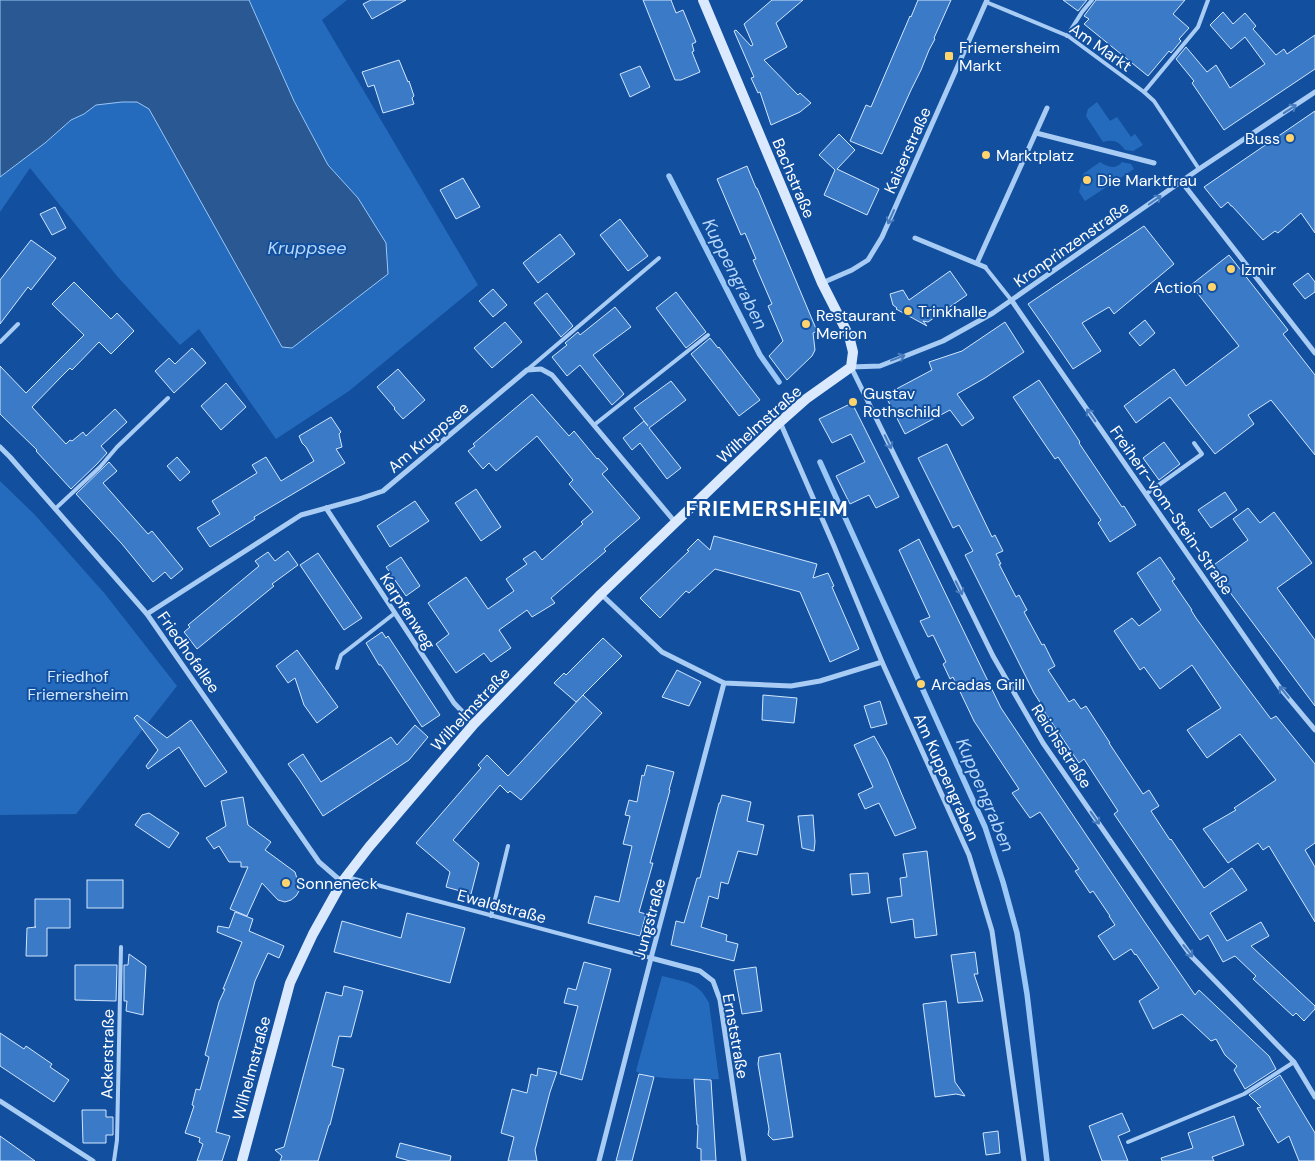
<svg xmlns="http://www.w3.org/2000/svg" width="1315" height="1161" viewBox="0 0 1315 1161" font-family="'DM Sans',sans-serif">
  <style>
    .green { fill: #256bbd }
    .water { fill: #2a5892; stroke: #9bc7f7 }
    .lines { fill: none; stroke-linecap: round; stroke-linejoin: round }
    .stream { stroke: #9bc7f7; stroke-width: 5.5 }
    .building { fill: #3b7ac6; stroke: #d2e6fe }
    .lane { stroke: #a9ccf4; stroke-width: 4 }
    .street { stroke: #a9ccf4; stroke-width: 5 }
    .secondary { stroke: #dae9fd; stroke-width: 10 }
    .oneway { stroke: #477bbd }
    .poi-dot { fill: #ffd46d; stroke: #12509f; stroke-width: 2 }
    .labels { text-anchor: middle; stroke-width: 4; stroke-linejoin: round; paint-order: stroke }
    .poi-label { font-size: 16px; fill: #fff; stroke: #12509f; text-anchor: start }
    .street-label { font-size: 16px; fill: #fff; stroke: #12509f }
    .park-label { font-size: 16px; fill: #d2e6fe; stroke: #12509f }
    .water-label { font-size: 18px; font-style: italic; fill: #b6d6fb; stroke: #12509f }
    .district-label { font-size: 21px; font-weight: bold; letter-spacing: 1px; fill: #fff; stroke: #12509f }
  </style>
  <rect width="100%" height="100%" fill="#12509f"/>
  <!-- green -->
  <g class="green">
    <path d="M249,0H347L322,20L478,285L349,391L276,439L199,329L180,345L117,276L30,168L0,212V177L45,143L71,120L84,114L96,105L122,102H137L149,109L358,198L328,165L294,101Z"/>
    <path d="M1097,102L1110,121L1117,117L1131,137L1135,134L1143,145L1133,151L1125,150C1119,141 1113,139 1103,142L1086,116L1088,109Z"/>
    <path d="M1100,162C1107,167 1116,170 1122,162L1131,164L1134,169L1085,201L1079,192L1083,174Z"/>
    <path d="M0,481L35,515L105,594L177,686L76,814L0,815Z"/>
    <path d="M662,976C684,982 698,981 709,1003L719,1079C703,1080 647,1080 636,1071Z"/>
  </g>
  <!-- water -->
  <path class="water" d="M0,0H249L294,101L328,165L358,198L386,243L388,274L292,348L282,347L149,109L137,102H122L96,105L84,114L71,120L45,143L0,177Z"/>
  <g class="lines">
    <!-- stream -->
    <g class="stream">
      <path d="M669,176L760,355L779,382"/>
      <path d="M820,462L985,827L1003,882L1017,933L1027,994L1047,1161"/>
    </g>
  </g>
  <!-- building -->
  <g class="building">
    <path d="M371,0H406L372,19L363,4Z"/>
    <path d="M643,0H671L676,13L683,10L696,42L692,44L694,51L692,52L700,72L681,80H675Z"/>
    <path d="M772,0H803L776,23L787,47L764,60L798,95L800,93L811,103L800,112L771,125L760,92L758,93L751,78L754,77L734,31L736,30L751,46L753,45L744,24Z"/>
    <path d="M918,0H951L934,38L935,39L929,50L921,70L911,90L882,154L850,141L866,105L871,107L910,16L911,17Z"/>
    <path d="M1063,0H1087L1078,11Z"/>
    <path d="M1096,0H1185L1173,14L1189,28L1179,39L1181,41L1171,53L1169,51L1148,76L1084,24L1089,19L1084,16Z"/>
    <path d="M1223,12L1233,24L1245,13L1256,26L1253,29L1276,55L1284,49L1287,54L1315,35V69L1224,130L1192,83L1194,81L1176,59L1186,47L1207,72L1216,65L1230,88L1265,64L1245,37L1231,49L1210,25Z"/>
    <path d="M399,60L408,82L409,81L414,96L412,98L414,104L383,113L374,85L368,87L362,72Z"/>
    <path d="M640,66L650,87L630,97L620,74Z"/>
    <path d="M1315,111V233L1301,213L1278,233L1275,231L1263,240L1232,206H1231L1228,202L1221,208L1204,187Z"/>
    <path d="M839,134L855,150L837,169L879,189L867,215L824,195L835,170L819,155Z"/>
    <path d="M747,166L756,188H757L817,331L813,333L815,350L812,356L787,380L769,356L783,341L768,306L772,304L753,260L756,259L745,233L741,235L717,179Z"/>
    <path d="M463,178L480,207L456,219L440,190Z"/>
    <path d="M55,207L66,228L52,235L40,214Z"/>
    <path d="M620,219L648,256L628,271L600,235Z"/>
    <path d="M1144,226L1174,264L1114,314L1109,307L1082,323L1101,351L1073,369L1047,331L1028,304Z"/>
    <path d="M560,234L575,254L538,283L523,263Z"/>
    <path d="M31,240L56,258L31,290L28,287L0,324V280Z"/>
    <path d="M1229,255L1288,330L1283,334L1315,375V455L1271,400L1248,415L1254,424L1215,454L1170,397L1136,423L1124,406L1174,369L1186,386L1239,346L1191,285Z"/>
    <path d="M950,271L967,295L928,322L923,321L927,326L896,309L897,308L893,305L890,294L903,290L909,300Z"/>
    <path d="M1308,273L1315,282V292L1305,299L1293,284Z"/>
    <path d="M74,282L111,319L117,313L134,331L111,354L99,342L72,370L70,368L60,378L32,407L66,444L70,440L72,441L83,432L86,436L115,409L127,422L101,446L107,453L97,464L71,489L36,451L37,450L0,414V366L26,393L84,335L52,304Z"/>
    <path d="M493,289L507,305L493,317L479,301Z"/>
    <path d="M676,292L706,332L686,348L656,308Z"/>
    <path d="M547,293L573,326L561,337L534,303Z"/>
    <path d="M615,307L631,327L593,355L624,394L612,405L580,365L567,376L552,357L567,345L565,343L578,332L580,335Z"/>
    <path d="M1145,320L1155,333L1140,346L1129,333Z"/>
    <path d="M505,322L522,342L492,368L474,348Z"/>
    <path d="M1005,322L1024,352L985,378L957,394L974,418L962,426L950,410L905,434L885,395L932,370L929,362L962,351Z"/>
    <path d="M710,338L718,348L719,347L760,400L739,416L691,354Z"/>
    <path d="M192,348L206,363L174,393L155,371L169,358L175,364Z"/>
    <path d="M398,369L425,400L403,419L394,409L395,408L377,387Z"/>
    <path d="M1039,380L1080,442L1079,443L1122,507L1124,506L1136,525L1110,542L1098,523L1101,520L1058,457L1055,459L1046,446L1013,397Z"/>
    <path d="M671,381L686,400L649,428L681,468L667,479L640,443L632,450L623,438L644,421L648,426L634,408Z"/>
    <path d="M226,383L246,407L221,430L201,406Z"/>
    <path d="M532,394L569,436L574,431L597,459L598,458L608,469L602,474L640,518L604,549L606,551L551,598L555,603L532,617L527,610L499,630L511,648L491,662L484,653L456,673L436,644L449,634L428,603L466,577L488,609L514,591L506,579L527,564L523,559L535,551L542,560L583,524L581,522L593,512L569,484L573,480L537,436L496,471L489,463L483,469L468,451L475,446L473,444Z"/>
    <path d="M852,403L899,497L876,508L869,495L850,504L836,476L865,462L851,434L832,443L819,419Z"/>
    <path d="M331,417L341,432L339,434L342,447L336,449L345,463L254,517L255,519L210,547L197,528L220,514L212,501L257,473L252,465L266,457L281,481L314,461L306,447L302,443L299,436Z"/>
    <path d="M1164,442L1180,464L1159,480L1143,458Z"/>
    <path d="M947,444L992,537L995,535L1003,551L996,554L1001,564H999L1016,597L1019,595L1027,610L1024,612L1042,645L1044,644L1055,666L1048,670L1069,702L1074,699L1081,709L1086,706L1110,743H1109L1143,794L1149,790L1159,806L1151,811L1170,840L1171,839L1204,888L1232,868L1247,890L1210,913L1227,941L1261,922L1269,936L1251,946L1315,1006V1009L1304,1021L1296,1013L1293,1016L1253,979L1256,976L1235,956L1223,962L1208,935L1200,940L1114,814L1118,811L1084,759L1079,763L1040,705L1041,704L1034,693L965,555L973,551L959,525L953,528L918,458Z"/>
    <path d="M177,457L190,472L180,481L167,466Z"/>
    <path d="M109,462L117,471L103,483L148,534L152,531L183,569L171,579L165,572L153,582L122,544L76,494Z"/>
    <path d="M476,489L501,527L481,541L455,503Z"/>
    <path d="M1225,492L1237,510L1211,528L1198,510Z"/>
    <path d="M415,501L429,521L390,547L377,526Z"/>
    <path d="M1248,508L1260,523L1274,512L1312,563L1277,588L1315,640V706L1211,567L1248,540L1233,519Z"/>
    <path d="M714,536L817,564L813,578L828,573L834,586L832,587L859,649L830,662L800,592L715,569L689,593L686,591L660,618L640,598L689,551L687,550L698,539L710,550Z"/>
    <path d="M919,539L1001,708L1144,921L1195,995L1199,990L1269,1056L1276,1069L1245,1089L1234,1070L1237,1066L1225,1055L1216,1039L1211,1041L1182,1014L1153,1029L1139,1001L1159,988L1136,954L1135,955L1131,949L1114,960L1098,936L1115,925L1109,916H1110L1093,891L1090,893L1084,884L1075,871L1079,869L1040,812L1030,818L1012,793L1019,789L974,721L953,677L950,679L943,664L946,662L933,635L928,637L920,621L930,617L899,550Z"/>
    <path d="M288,551L298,565L272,584L274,586L197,649L184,632L190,627L188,625L259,566L255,561L268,552L275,561Z"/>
    <path d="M318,553L362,618L344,630L300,565Z"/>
    <path d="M401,557L420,586L406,596L386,567Z"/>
    <path d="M1160,557L1175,579L1172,581L1192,610H1191L1196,618L1231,666L1271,719L1276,716L1315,764V843L1305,850L1315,867V922L1269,846L1263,850L1258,843L1228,863L1203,829L1236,810L1234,808L1276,780L1240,734L1207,758L1187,730L1221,708L1192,665L1160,689L1144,667L1140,670L1114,631L1132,618L1139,626L1161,610L1137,573Z"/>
    <path d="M382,632L386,638L388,636L440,715L422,727L381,665H379L366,643Z"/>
    <path d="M603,638L622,656L576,702L554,683L564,673L566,675Z"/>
    <path d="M297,650L338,707L317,723L304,705L295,678L288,683L276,666Z"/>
    <path d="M677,670L701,682L689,706L662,697Z"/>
    <path d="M583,695L602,713L521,800L510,791L508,793L500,785L453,840L479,863L471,894L446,887L450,872L416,843L481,768L478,765L487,755L508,776Z"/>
    <path d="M763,695L797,698L794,723L762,720Z"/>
    <path d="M880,701L887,724L871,728L864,706Z"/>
    <path d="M137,715L167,738L191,720L227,772L205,787L179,747L148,769L146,766L158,750L134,718Z"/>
    <path d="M415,725L428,737L409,760L323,816L299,779L288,764L303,754L321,782L391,737L397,745Z"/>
    <path d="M874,736L887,759L916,828L895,836L879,803L865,809L858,794L873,787L854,745Z"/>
    <path d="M647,765L674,772L669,790H670L650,863H653L639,912L646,914L640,936L588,923L595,896L619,902L632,846L623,844L630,816L625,815L629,800L637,802L642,775L644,776Z"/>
    <path d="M722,795L751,802L747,821L764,825L757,855L738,851L728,884L721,882L718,899L709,896L701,927L727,935L726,941L738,944L734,961L671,945L676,921L684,923L697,878H700L719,803H720Z"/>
    <path d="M243,797L248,825L271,842L265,850L295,872L299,885V891L296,896L291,900L285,902L278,900L262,883L247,916L230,909L248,867H241V862H229L219,846L214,849L206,838L226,826L221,801Z"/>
    <path d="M149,813L179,833L169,848L135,825L142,815Z"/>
    <path d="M813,815L815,842L814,851L802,848L798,816Z"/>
    <path d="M927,851L937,935L915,938L913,919L891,923L887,898L902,896L900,878L907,877L903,854Z"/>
    <path d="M868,873L870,893L852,895L850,874Z"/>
    <rect x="87" y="880" width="36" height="28"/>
    <path d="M35,899H70V928H47V956H26L27,928L36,927H35Z"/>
    <path d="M235,912L253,919L249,931L284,946L279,958L268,953L255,981L216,1132L230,1136L222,1161H197L203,1144L199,1142L200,1138L185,1133L194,1106L192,1105L196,1089L200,1090L209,1057L205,1055L219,1002L225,989H223L242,942L217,932L218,926L229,928Z"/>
    <path d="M407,913L465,928L450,983L334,952L342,921L401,938Z"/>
    <path d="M975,952L978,974H974L983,1001L958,1003L951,955Z"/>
    <path d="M129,954L146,966L143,1015L126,1011L127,1001H124V965H128Z"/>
    <path d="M584,962L611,969L582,1080L560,1074L578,1006L564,1003L568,988L576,990Z"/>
    <path d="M75,965H117L116,1001L75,1000Z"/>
    <path d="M756,967L762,1011L742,1014L734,970Z"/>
    <path d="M344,986L363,991L351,1037L339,1036L332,1066L344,1069L330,1125H329L318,1161H280L282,1156L275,1150L284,1147L326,992L342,996Z"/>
    <path d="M946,1001L955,1082L965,1096L956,1094L935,1097L923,1004Z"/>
    <path d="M0,1033L24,1049L26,1046L52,1064L50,1067L69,1080L54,1102L0,1066Z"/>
    <path d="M780,1053L793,1137L773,1140L768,1135L769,1129L758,1064L759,1057Z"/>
    <path d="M538,1068L557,1072L550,1092L535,1150L537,1161H508L514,1137L501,1133L512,1089L527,1093L531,1074L537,1076Z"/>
    <path d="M639,1074L654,1077L632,1161H616Z"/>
    <path d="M1280,1075L1315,1133V1161H1299L1289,1136L1278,1143L1257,1108L1261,1107L1249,1095Z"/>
    <path d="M694,1079L711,1080L716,1161H701V1149L697,1148L698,1125H697Z"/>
    <path d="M82,1110H106V1117H113V1135H106V1143H83Z"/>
    <path d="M1122,1113L1130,1131L1118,1136L1128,1161H1102L1089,1126Z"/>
    <path d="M1234,1116L1244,1145L1212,1157L1214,1161H1162L1161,1158L1193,1148L1188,1133Z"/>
    <path d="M998,1131L1000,1153L986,1155L983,1133Z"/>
    <path d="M0,1136L35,1161H0Z"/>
    <path d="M400,1143L451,1156L450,1161H410L396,1157Z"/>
  </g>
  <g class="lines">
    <!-- lane -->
    <g class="lane">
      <path d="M986,2L1068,36L1144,92L1154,101L1199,169"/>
      <path d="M1067,36L1082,12L1092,0"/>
      <path d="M1144,92L1198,27L1208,0"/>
      <path d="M985,267L1012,301"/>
      <path d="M0,342L18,324"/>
      <path d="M527,370L659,258"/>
      <path d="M594,425L708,335"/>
      <path d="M1146,494L1202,454L1194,443"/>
      <path d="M55,509L100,467L117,447L168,398"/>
      <path d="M337,668L341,655L395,613"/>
      <path d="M347,877L651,958"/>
      <path d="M491,916L508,846"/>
      <path d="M1128,1142L1244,1094L1294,1062"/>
      <path d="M114,1161L117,1140L121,947"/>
    </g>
    <!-- street -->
    <g class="street">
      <path d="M1315,92L1199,169L993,313L943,341L880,366L851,367L993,656L1043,743L1169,925L1192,957L1294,1062L1315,1097"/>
      <path d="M1036,133L1154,163"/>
      <path d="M1181,181L1315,353"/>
      <path d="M915,238L985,267"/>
      <path d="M977,263L1047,108"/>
      <path d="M822,283L852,270L868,260L882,237L987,0"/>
      <path d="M1012,301L1280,688L1315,730"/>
      <path d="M780,422L834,546L882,662L969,855L992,931L1024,1161"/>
      <path d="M0,447L10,457L147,614L319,862L342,882"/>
      <path d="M326,508L454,703L474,724"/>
      <path d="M601,594L662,652L724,683L791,686L820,681L882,662"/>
      <path d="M147,614L301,515L359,499L383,491L527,370L541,369L552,375L675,522"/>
      <path d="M651,958L700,971L713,981L720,1000L744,1161"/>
      <path d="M0,1101L93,1161"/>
      <path d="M599,1161L651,958L724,683"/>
    </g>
    <!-- secondary -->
    <path class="secondary" d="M242,1161L290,983L313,934L342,882L369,847L474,724L601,594L780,422L806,399L851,367L853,352L849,336L822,283L703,0"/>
  </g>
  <!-- one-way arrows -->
  <defs><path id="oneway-shaft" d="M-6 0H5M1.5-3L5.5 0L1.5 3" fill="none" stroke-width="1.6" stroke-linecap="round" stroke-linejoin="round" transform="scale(1.25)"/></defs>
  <g class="oneway">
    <use href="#oneway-shaft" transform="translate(1290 109) rotate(-33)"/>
    <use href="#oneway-shaft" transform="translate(1155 200) rotate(-35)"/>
    <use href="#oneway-shaft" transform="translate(891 217) rotate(114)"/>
    <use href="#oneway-shaft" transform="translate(898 358) rotate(-21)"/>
    <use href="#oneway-shaft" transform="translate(1091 415) rotate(-125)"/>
    <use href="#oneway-shaft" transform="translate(888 442) rotate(64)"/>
    <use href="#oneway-shaft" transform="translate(959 588) rotate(64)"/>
    <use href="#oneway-shaft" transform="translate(1284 692) rotate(-129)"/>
    <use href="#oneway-shaft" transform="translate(1095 818) rotate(55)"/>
    <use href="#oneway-shaft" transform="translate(1188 951) rotate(52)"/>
  </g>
  <!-- markers -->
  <g class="poi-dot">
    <rect x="944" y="51" width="10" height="10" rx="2.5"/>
    <circle cx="1290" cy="138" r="5"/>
    <circle cx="986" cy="155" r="5"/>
    <circle cx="1087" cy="180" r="5"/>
    <circle cx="1231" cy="269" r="5"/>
    <circle cx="1212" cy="287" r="5"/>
    <circle cx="908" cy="311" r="5"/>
    <circle cx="806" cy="324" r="5"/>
    <circle cx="853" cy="402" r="5"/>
    <circle cx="921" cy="684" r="5"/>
    <circle cx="286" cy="883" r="5"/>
  </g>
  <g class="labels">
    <!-- poi labels -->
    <g class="poi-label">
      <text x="959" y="53">Friemersheim<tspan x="959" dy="18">Markt</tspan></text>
      <text x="1280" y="144" text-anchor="end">Buss</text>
      <text x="996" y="161">Marktplatz</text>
      <text x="1097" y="186">Die Marktfrau</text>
      <text x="1241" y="275">Izmir</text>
      <text x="1202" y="293" text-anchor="end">Action</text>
      <text x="918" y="317">Trinkhalle</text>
      <text x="816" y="321">Restaurant<tspan x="816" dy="18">Merion</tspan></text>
      <text x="863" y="399">Gustav<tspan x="863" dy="18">Rothschild</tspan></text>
      <text x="931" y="690">Arcadas Grill</text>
      <text x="296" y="889">Sonneneck</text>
    </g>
    <!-- street labels -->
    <g class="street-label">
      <text transform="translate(1101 47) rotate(35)" y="6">Am Markt</text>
      <text transform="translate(907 150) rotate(-66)" y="6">Kaiserstraße</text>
      <text transform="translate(794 178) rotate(67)" y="6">Bachstraße</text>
      <text transform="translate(1071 244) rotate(-35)" y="6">Kronprinzenstraße</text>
      <text transform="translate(759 424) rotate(-42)" y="6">Wilhelmstraße</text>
      <text transform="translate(428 437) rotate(-40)" y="6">Am Kruppsee</text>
      <text transform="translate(1172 510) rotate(55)" y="6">Freiherr-vom-Stein-Straße</text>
      <text transform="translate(408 611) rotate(57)" y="6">Karpfenweg</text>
      <text transform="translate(189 652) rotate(55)" y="6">Friedhofallee</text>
      <text transform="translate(470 709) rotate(-47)" y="6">Wilhelmstraße</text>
      <text transform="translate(1062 746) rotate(57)" y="6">Reichsstraße</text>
      <text transform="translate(947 777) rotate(66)" y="6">Am Kuppengraben</text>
      <text transform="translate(502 906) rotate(15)" y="6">Ewaldstraße</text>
      <text transform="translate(649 919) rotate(-75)" y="6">Jungstraße</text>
      <text transform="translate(736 1036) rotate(80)" y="6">Ernststraße</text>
      <text transform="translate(107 1054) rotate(-89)" y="6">Ackerstraße</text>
      <text transform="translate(251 1068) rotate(-75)" y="6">Wilhelmstraße</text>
    </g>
    <!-- park labels -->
    <g class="park-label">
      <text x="78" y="682">Friedhof<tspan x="78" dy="18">Friemersheim</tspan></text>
    </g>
    <!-- water labels -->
    <g class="water-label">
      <text x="307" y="254">Kruppsee</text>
      <text transform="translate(735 274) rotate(63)" y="6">Kuppengraben</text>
      <text transform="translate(985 795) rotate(67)" y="6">Kuppengraben</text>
    </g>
    <!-- district labels -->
    <g class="district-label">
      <text x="767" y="516">FRIEMERSHEIM</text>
    </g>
  </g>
</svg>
